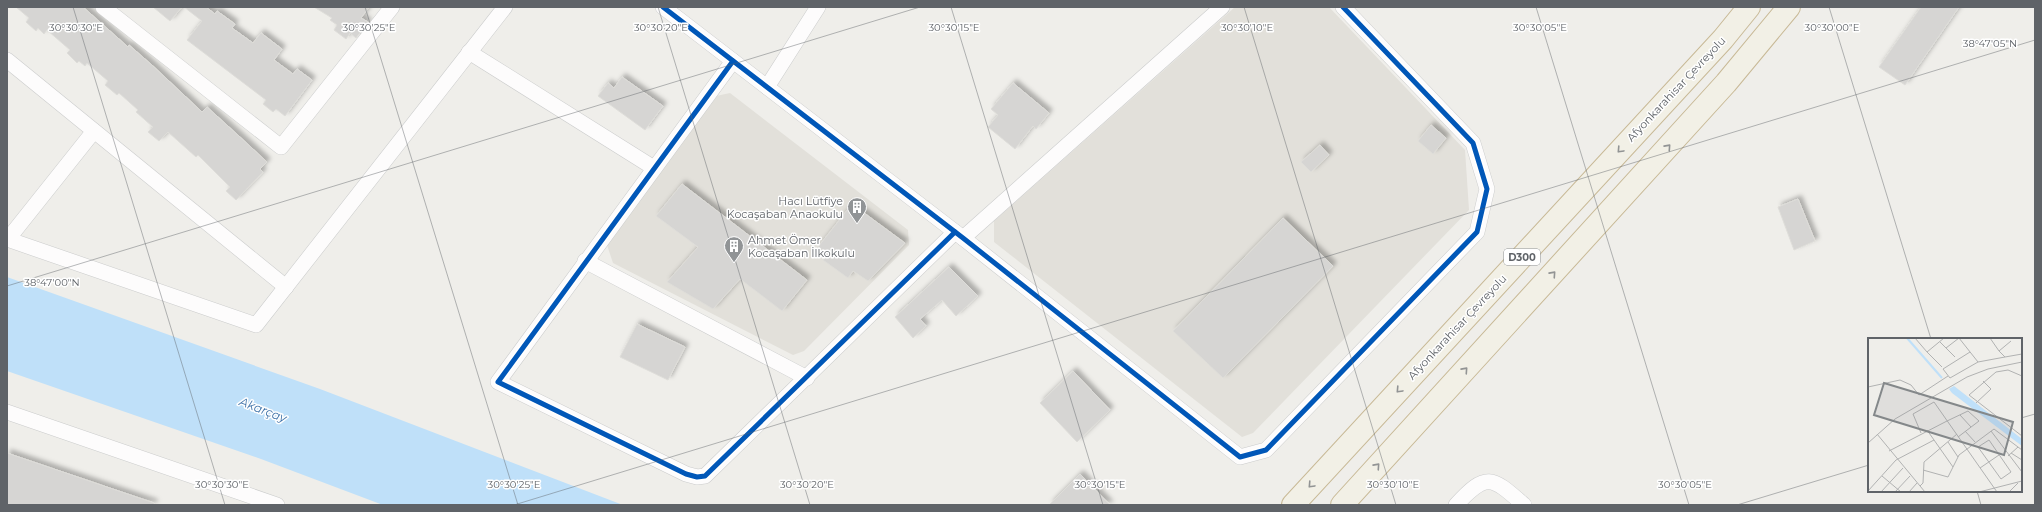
<svg xmlns="http://www.w3.org/2000/svg" width="2042" height="512" viewBox="0 0 2042 512" font-family="Montserrat,sans-serif">
  <style>
    .education { fill: #e2e0da }
    .water { fill: #bfe0f9 }
    .building { fill: #d6d5d3; stroke: #deddd9; filter: url(#shadow) }
    .lines { fill: none; stroke-linecap: round; stroke-linejoin: round }
    .minor-casing { stroke: #cbcccc; stroke-width: 16 }
    .trunk-casing { stroke: #c8b996; stroke-width: 24 }
    .minor { stroke: #fdfcfc; stroke-width: 15 }
    .trunk { stroke: #f2f0e6; stroke-width: 22 }
    .cycleway-casing { stroke: #fff; stroke-width: 8 }
    .cycleway { stroke: #0057b8; stroke-width: 5 }
    .oneway { stroke: #929494 }
    .ticks { fill: none; stroke: #5f6368; stroke-width: 1; stroke-opacity: 0.45 }
    .labels { text-anchor: middle; stroke-width: 3; stroke-linejoin: round; paint-order: stroke }
    .shield { fill: #fff; stroke: #8f9295; stroke-width: 1 }
    .shield-label { font-size: 10px; font-weight: bold; fill: #5f6368 }
    .street-label { font-size: 11px; fill: #5f6368; stroke: #fff }
    .poi-label { font-size: 11px; fill: #5f6368; stroke: #fff; text-anchor: end }
    .water-label { font-size: 12px; font-style: italic; fill: #4174aa; stroke: #fff }
    .inset-river { fill: none; stroke: #bfe0f9; stroke-width: 2 }
    .inset-road { fill: none; stroke: #b1b2b2; stroke-width: 1 }
    .view { fill: #84888a; fill-opacity: 0.15; stroke: #84888a; stroke-width: 2 }
    .inset-edge { fill: none; stroke: #5f6368; stroke-width: 2 }
    .ticks-label { font-size: 10px; text-anchor: middle; fill: #5f6368; stroke: #fff; stroke-width: 3; stroke-linejoin: round; paint-order: stroke }
  </style>
  <defs>
    <filter id="shadow"><feDropShadow dx="3.5" dy="-3.5" stdDeviation="2" flood-color="#0004"/></filter>
  </defs>
  <rect width="100%" height="100%" fill="#efeeea"/>
  <!-- education -->
  <g class="education">
    <path d="M1235,7H1329L1465,150L1469,210L1253,433L1242,437L994,242V221Z"/>
    <path d="M730,93L908,230L909,245L804,351L793,355L613,263L607,245L716,96Z"/>
  </g>
  <!-- water -->
  <path class="water" d="M7,277L320,389L623,505H383L261,459L7,371Z"/>
  <!-- building -->
  <g class="building">
    <path d="M16,7H83L128,47L129,45L153,66L202,112L207,107L240,137L267,162L260,169L263,172L236,200L226,191L230,187L198,155L196,157L168,132L159,141L148,132L153,127L136,112L138,110L119,93L117,95L105,85L108,81L87,63L85,66L79,61L77,63L67,53L70,50L47,30L44,34L38,28L36,31L26,22L29,18Z"/>
    <path d="M153,7H182L170,21Z"/>
    <path d="M184,7H206L215,14L217,11L235,24L232,28L253,43L261,33L282,49L274,60L293,74L297,69L312,80L285,116L276,109L273,112L263,104L266,100L187,40L202,21Z"/>
    <path d="M314,7H369L361,18L368,22L356,38L350,33L346,39L334,30L337,25L330,20L332,18Z"/>
    <path d="M1921,7H1959L1905,85L1879,67Z"/>
    <path d="M622,77L663,106L645,130L598,96L608,83L614,88Z"/>
    <path d="M1013,83L1049,113L1036,129L1033,126L1015,149L988,127L998,115L991,109Z"/>
    <path d="M1431,125L1446,138L1433,154L1418,141Z"/>
    <path d="M1320,145L1329,155L1311,172L1301,162Z"/>
    <path d="M682,184L807,280L782,311L740,279L713,309L667,282L698,247L656,216Z"/>
    <path d="M1798,199L1815,241L1794,250L1778,207Z"/>
    <path d="M852,204L905,243L868,281L853,271L848,278L823,260L829,254L818,247Z"/>
    <path d="M1283,218L1333,266L1223,378L1173,331Z"/>
    <path d="M949,267L978,296L956,316L942,300L920,319L926,326L913,338L895,317Z"/>
    <path d="M637,324L685,347L668,380L620,357Z"/>
    <path d="M1073,371L1110,410L1077,442L1040,403Z"/>
    <path d="M7,453L154,503V505H7Z"/>
    <path d="M1080,474L1110,505H1049Z"/>
  </g>
  <g class="lines">
    <!-- minor casing -->
    <g class="minor-casing">
      <g id="minor">
        <path d="M103,7L281,147L392,7"/>
        <path d="M663,7L963,238L1240,457L1266,450L1477,232L1487,189L1473,143L1343,7"/>
        <path d="M469,52L654,168"/>
        <path d="M7,60L286,287"/>
        <path d="M733,61L498,382L686,474L697,477L705,476L955,232"/>
        <path d="M767,87L818,7"/>
        <path d="M963,238L1222,7"/>
        <path d="M7,239L256,325L505,7"/>
        <path d="M8,239L94,131"/>
        <path d="M585,261L807,378"/>
        <path d="M7,412L277,505"/>
        <path d="M1456,505C1487,471 1492,477 1524,505"/>
      </g>
    </g>
    <!-- trunk casing -->
    <g class="trunk-casing">
      <g id="trunk">
        <path d="M1293,505L1723,39L1749,7"/>
        <path d="M1342,505L1726,83L1789,7"/>
      </g>
    </g>
    <!-- minor -->
    <use href="#minor" class="minor"/>
    <!-- trunk -->
    <use href="#trunk" class="trunk"/>
    <!-- cycleway casing -->
    <g class="cycleway-casing">
      <g id="cycleway">
        <path d="M663,7L963,238L1240,457L1266,450L1477,232L1487,189L1473,143L1343,7"/>
        <path d="M733,61L498,382L686,474L697,477L705,476L955,232"/>
      </g>
    </g>
    <!-- cycleway -->
    <use href="#cycleway" class="cycleway"/>
  </g>
  <!-- one-way arrows -->
  <defs><path id="oneway-chevron" d="M-2-3.5L2.5 0L-2 3.5" fill="none" stroke-width="1.6" stroke-linecap="round" stroke-linejoin="round"/></defs>
  <g class="oneway">
    <use href="#oneway-chevron" transform="translate(1668 147) rotate(-48)"/>
    <use href="#oneway-chevron" transform="translate(1620 150) rotate(133)"/>
    <use href="#oneway-chevron" transform="translate(1553 274) rotate(-48)"/>
    <use href="#oneway-chevron" transform="translate(1465 370) rotate(-48)"/>
    <use href="#oneway-chevron" transform="translate(1399 390) rotate(133)"/>
    <use href="#oneway-chevron" transform="translate(1377 466) rotate(-48)"/>
    <use href="#oneway-chevron" transform="translate(1311 485) rotate(133)"/>
  </g>
  <!-- ticks -->
  <path class="ticks" d="M73,7L225,505M365,7L518,505M658,7L810,505M951,7L1103,505M1244,7L1396,505M1536,7L1689,505M1829,7L1931,339M7,286L920,7M2021,418L2035,414M1977,491L1981,505M514,505L2035,40M1737,505L1869,465"/>
  <!-- icons -->
  <defs>
    <g id="building-pin" transform="scale(1)"><path d="M0 17L-7.5 6A9.5 9.5 0 1 1 7.5 6Z" fill="#919496" stroke="#fff"/><path d="M-4-6H4V6H1V3H-1V6H-4ZM-2.5-4.3h1.7v1.8h-1.7ZM.8-4.3h1.7v1.8H.8ZM-2.5-1h1.7V.8h-1.7ZM.8-1h1.7V.8H.8Z" fill="#fff"/></g>
  </defs>
  <g fill-rule="evenodd">
    <use href="#building-pin" x="857" y="207"/>
    <use href="#building-pin" x="734" y="246"/>
  </g>
  <g class="labels">
    <!-- shield labels -->
    <rect class="shield" x="1504" y="249" width="36" height="16" rx="3"/>
    <g class="shield-label">
      <text x="1522" y="261">D300</text>
    </g>
    <!-- street labels -->
    <g class="street-label">
      <text transform="translate(1676 89) rotate(-47)" y="4">Afyonkarahisar Çevreyolu</text>
      <text transform="translate(1457 327) rotate(-47)" y="4">Afyonkarahisar Çevreyolu</text>
    </g>
    <!-- poi labels -->
    <g class="poi-label">
      <text x="843" y="205">Hacı Lütfiye<tspan x="843" dy="13">Kocaşaban Anaokulu</tspan></text>
      <text x="748" y="244" text-anchor="start">Ahmet Ömer<tspan x="748" dy="13">Kocaşaban İlkokulu</tspan></text>
    </g>
    <!-- water labels -->
    <g class="water-label">
      <text transform="translate(263 410) rotate(21)" y="4">Akarçay</text>
    </g>
  </g>
  <!-- overview -->
  <g transform="translate(1868 338)">
    <rect width="154" height="154" fill="#efeeea"/>
    <path d="M86,48L154,101V108L84,55L81,51Z" fill="#bfe0f9"/>
    <path class="inset-river" d="M39,0L74,40"/>
    <path class="inset-road" d="M47,0L59,14L76,0M91,0L110,24L137,19M122,0L131,13L143,3M72,4L87,19M78,10L91,0M131,13L137,19L154,16M59,14L74,29M102,14L75,31L82,40L110,24M154,38L140,32L128,34L101,57L154,98M0,49L32,42L43,47L51,57L80,38M108,65L123,51L115,43M92,77L103,89M79,83L100,73L111,83L90,99M59,92L85,129M97,93L107,104M123,93L154,134M53,95L45,76L66,64L129,154M9,96L57,154M121,102L143,134L133,141L110,109ZM80,104L90,119M0,105L27,81L99,39L120,31L154,24M21,113L79,83M143,115L154,122M140,118L150,109M112,130L131,117M55,132L80,139L91,117L126,91L154,112M14,138L33,154M52,148L55,145L56,124L89,96M0,153L28,122L66,102M13,154L35,130M27,154L42,138M41,154L49,145M111,154L154,143M141,154L150,145"/>
    <path class="view" d="M16,45L145,84L136,117L6,77Z"/>
    <rect width="154" height="154" class="inset-edge"/>
  </g>
  <g class="ticks-label">
    <text x="76" y="31">30°30'30"E</text>
    <text x="369" y="31">30°30'25"E</text>
    <text x="661" y="31">30°30'20"E</text>
    <text x="954" y="31">30°30'15"E</text>
    <text x="1247" y="31">30°30'10"E</text>
    <text x="1540" y="31">30°30'05"E</text>
    <text x="1832" y="31">30°30'00"E</text>
    <text x="1990" y="47">38°47'05"N</text>
    <text x="52" y="286">38°47'00"N</text>
    <text x="222" y="488">30°30'30"E</text>
    <text x="514" y="488">30°30'25"E</text>
    <text x="807" y="488">30°30'20"E</text>
    <text x="1100" y="488">30°30'15"E</text>
    <text x="1393" y="488">30°30'10"E</text>
    <text x="1685" y="488">30°30'05"E</text>
  </g>
  <!-- border -->
  <rect width="2042" height="512" fill="none" stroke="#5f6368" stroke-width="16"/>
</svg>
